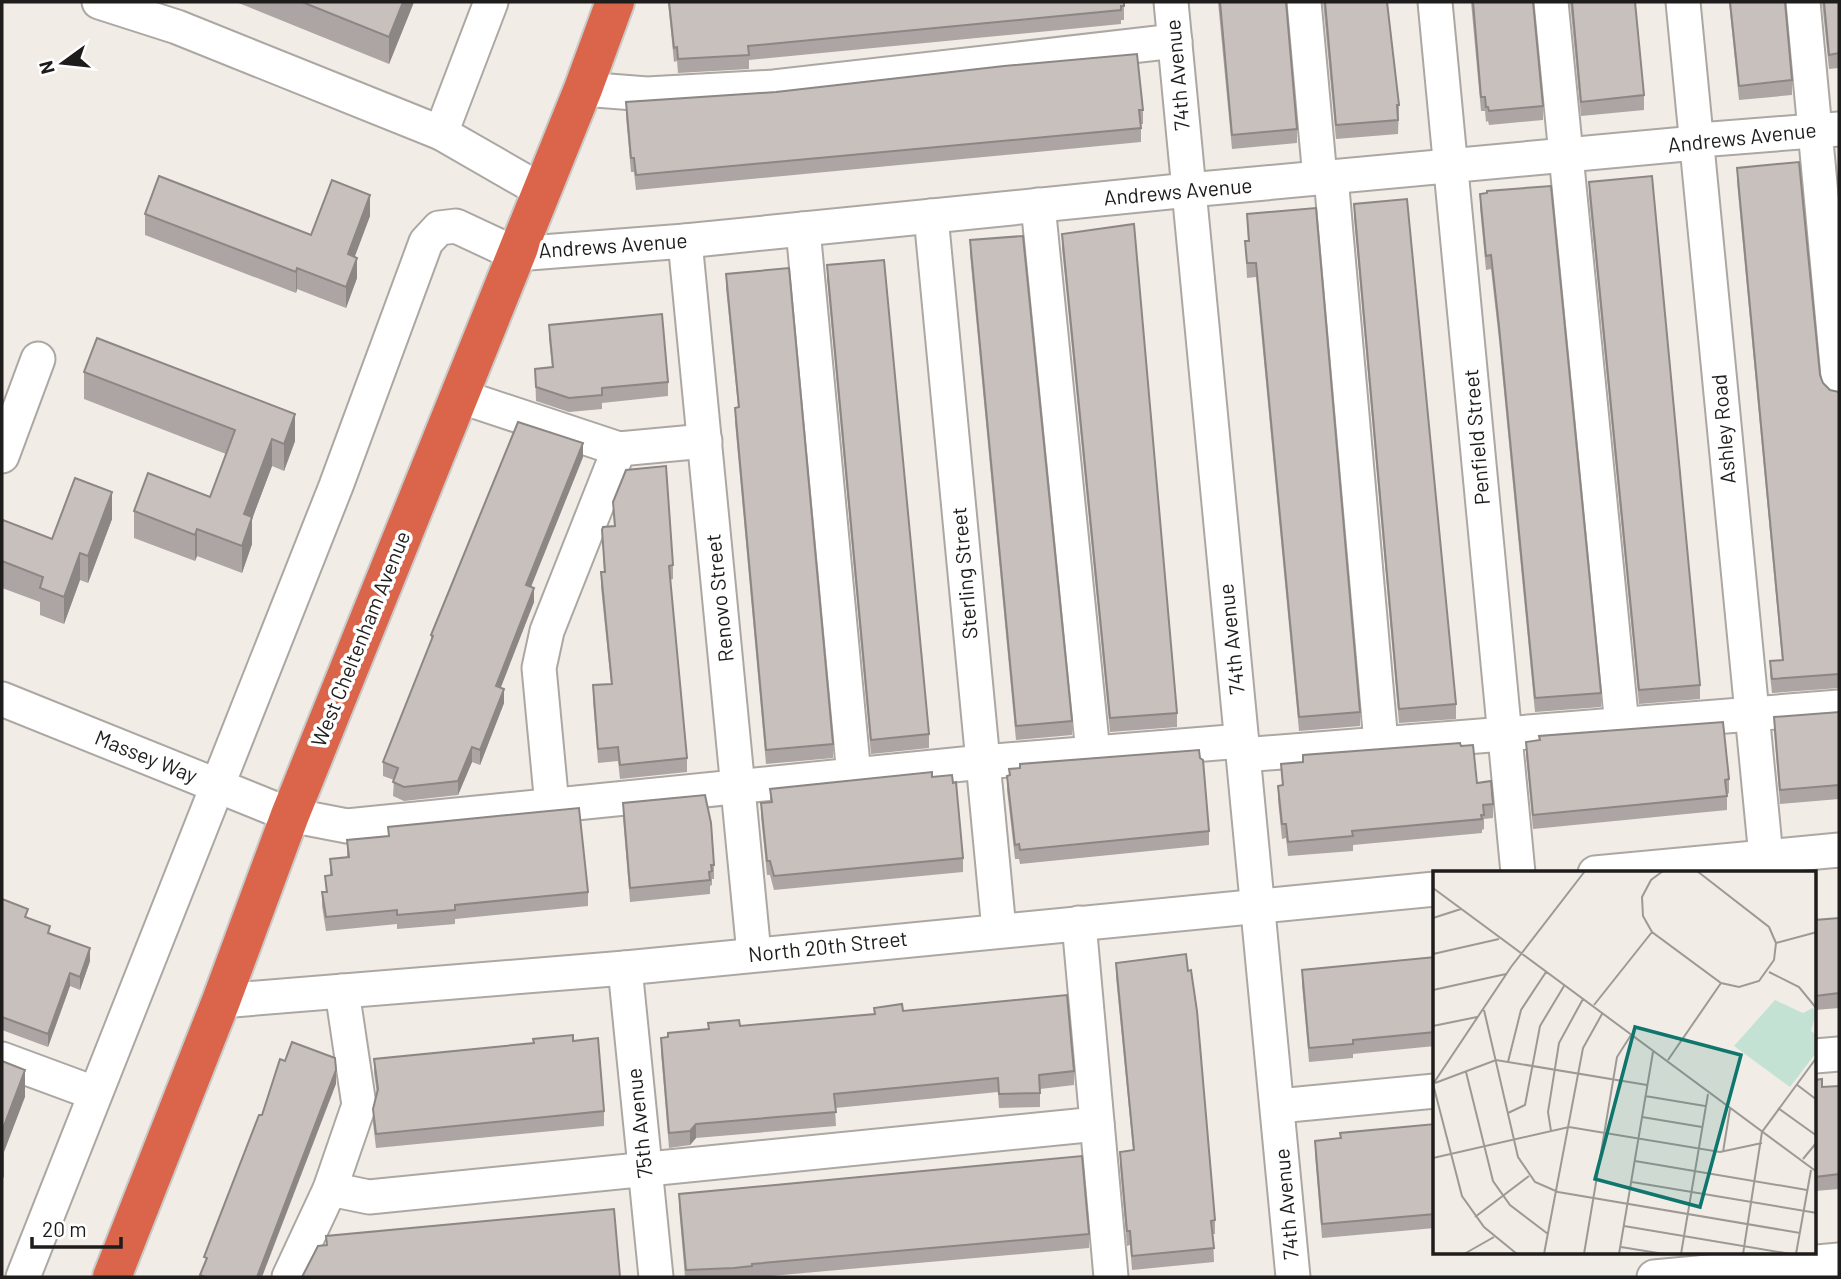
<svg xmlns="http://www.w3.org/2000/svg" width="1841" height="1279" viewBox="0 0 1841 1279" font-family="Barlow,sans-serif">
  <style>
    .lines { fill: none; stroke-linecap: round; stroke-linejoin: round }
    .minor-casing { stroke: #aca7a2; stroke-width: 37 }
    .highway-casing { stroke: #c9c9c8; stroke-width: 42 }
    .minor { stroke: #fff; stroke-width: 33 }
    .highway { stroke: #db654a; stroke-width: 38 }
    .wall { fill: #aca5a3 }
    .shaded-wall { fill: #8c8684 }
    .building { fill: #c8c0bd; stroke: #8c8684; stroke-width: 2 }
    .labels { text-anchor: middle; stroke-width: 7; stroke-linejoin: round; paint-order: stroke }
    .street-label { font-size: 21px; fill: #1f1d1b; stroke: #fff }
    .inset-road { fill: none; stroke: #9d9995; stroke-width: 2 }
    .view { fill: #0f766e; fill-opacity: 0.15; stroke: #0f766e; stroke-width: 3.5 }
    .inset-edge { fill: none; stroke: #1f1d1b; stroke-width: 3.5 }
  </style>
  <rect width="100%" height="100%" fill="#f1ece6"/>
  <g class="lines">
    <!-- minor casing -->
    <g class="minor-casing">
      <g id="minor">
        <path d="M99,2L177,27L441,133"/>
        <path d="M491,2L441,133L542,191"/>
        <path d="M1171,2L1293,1277"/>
        <path d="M1304,2L1320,178"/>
        <path d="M1435,2L1518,873"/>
        <path d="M1551,2L1622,726"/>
        <path d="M1683,2L1766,857"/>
        <path d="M1803,2L1839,387"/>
        <path d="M583,89L647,94L774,87L1175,41"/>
        <path d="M1331,177L1381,743"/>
        <path d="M1038,205L1093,753"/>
        <path d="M931,216L999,930"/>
        <path d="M803,229L854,776"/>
        <path d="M685,241L754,954"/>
        <path d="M459,396L619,449L547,631L539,668L552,806"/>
        <path d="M619,449L705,441"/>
        <path d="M2,456L38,359"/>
        <path d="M2,699L290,815L347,826L983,762L1242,741"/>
        <path d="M1243,755L1839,707"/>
        <path d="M1595,873L1839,850"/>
        <path d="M1079,923L1111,1277"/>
        <path d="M625,968L656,1277"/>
        <path d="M221,1001L625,968L1435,889"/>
        <path d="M1815,1056L1839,1054"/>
        <path d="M2,1059L94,1093"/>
        <path d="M1278,1106L1435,1091"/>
        <path d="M330,1189L369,1197L1097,1124"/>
        <path d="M23,1277L336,486L426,242L439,228L456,226L516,254L685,241L1189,190L1696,143L1712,139L1839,129"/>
        <path d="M289,1277L330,1189L359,1105L342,991"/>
        <path d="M1654,1277L1839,1260"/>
      </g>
    </g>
    <!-- highway casing -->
    <g class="highway-casing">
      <path id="highway" d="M112,1277L221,1001L290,815L583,89L615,2"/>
    </g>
    <!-- minor -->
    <use href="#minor" class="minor"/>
    <!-- highway -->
    <use href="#highway" class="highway"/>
  </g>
  <!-- wall -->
  <g class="wall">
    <path d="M236,2H414L389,64Z"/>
    <path d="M668,2H1124V20H1121V24L749,60V69L678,73L677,61L674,62Z"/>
    <path d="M1218,2H1286L1297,129V143L1232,149Z"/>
    <path d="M1323,2H1387L1399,105L1398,134L1336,139Z"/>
    <path d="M1471,2H1533L1543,106V120L1489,125L1488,121L1486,122L1485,111H1481Z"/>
    <path d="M1570,2H1635L1644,95V110L1581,116Z"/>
    <path d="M1729,2H1785L1792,80V95L1739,100Z"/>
    <path d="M1822,2H1839V68L1829,69Z"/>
    <path d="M626,102L1143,110V124H1141V142L636,190L634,172H631L626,116Z"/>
    <path d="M1737,168L1823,383L1830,390L1839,392V688L1772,693L1770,675V661L1782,660L1737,182Z"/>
    <path d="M1589,182L1700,685V699L1639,704L1589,196Z"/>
    <path d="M1480,194L1601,693V707L1535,712L1499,340L1491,269L1486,270L1480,208Z"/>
    <path d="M1354,204L1456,704V719L1399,723L1354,218Z"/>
    <path d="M145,214L311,235L370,216L354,257L357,278L346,308L297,289L296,293L145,235Z"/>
    <path d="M1247,214L1360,712V726L1299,731L1256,277L1247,278L1245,241H1248Z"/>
    <path d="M1062,234L1177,713V727L1110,732L1062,248Z"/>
    <path d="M970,240L1072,721V735L1016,740L970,254Z"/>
    <path d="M827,265L929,734V748L871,754L827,279Z"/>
    <path d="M726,274L833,744V758L766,764L735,422V408L738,407L726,288Z"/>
    <path d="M549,325L668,382V396L602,403V409L569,412L536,401L535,369L552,367L549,339Z"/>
    <path d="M84,372L295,441L284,471L272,466L252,519V544L242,573L197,556L195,561L134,538V511L210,497L226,454L84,399Z"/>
    <path d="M583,457L531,587L534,602L500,688L504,703L480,765L472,762L458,795L404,801L393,796L394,780L383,776V762L431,641V635Z"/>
    <path d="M613,502L673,565V579L670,580L687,758V772L620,779L618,761L598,763L593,700V685L611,684L601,587V572H604L602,530L614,526Z"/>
    <path d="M112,519L88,583L80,580L64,624L40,615V602L2,588V523L52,539Z"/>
    <path d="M1839,712V799L1780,804L1774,732V717Z"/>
    <path d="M1526,742L1729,779V793L1727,794V810L1533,829L1526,756Z"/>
    <path d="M1461,746L1477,783L1493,804V818L1484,819V829L1482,830V833L1353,845V851L1288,856L1286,838L1282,839L1278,800V786L1282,785L1281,764L1303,762V755Z"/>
    <path d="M1009,769L1209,831V845L1020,864L1019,859H1015L1007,790V776L1009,775Z"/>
    <path d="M932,777L963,858V872L774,890L770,875H767L761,817V803L770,802V789Z"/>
    <path d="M623,803L714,865V879H712V885L710,886V894L630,902L623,818Z"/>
    <path d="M388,827L588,892V906L455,919V924L397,929V924L326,931L322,906V892H326L325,876L330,875V859L347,858V840L388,836Z"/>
    <path d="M2,899L90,961L80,990L70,986L48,1047L2,1030Z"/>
    <path d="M1839,918V1008L1815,1010V920Z"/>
    <path d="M1435,957V1046L1353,1054V1058L1309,1062L1302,984V970Z"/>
    <path d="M1116,963L1215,1220V1234H1213L1214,1262L1132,1270L1130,1245L1127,1246L1120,1166V1152L1133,1150L1116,977Z"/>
    <path d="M874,1008L903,1011L1074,1071V1085L1040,1089V1107L999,1108L998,1092L835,1108L836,1126L696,1138L690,1145L669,1148L661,1052V1038L708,1029V1023L740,1026L874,1014Z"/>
    <path d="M573,1041L604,1111V1126L376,1148L373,1123V1109L377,1094L374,1073V1059Z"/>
    <path d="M1815,1080L1822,1087L1839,1086V1189L1815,1191Z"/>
    <path d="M1435,1124V1228L1322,1238L1315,1155V1141L1340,1138Z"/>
    <path d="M679,1194L1089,1234V1248L758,1277H685L679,1208Z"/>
  </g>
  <!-- shaded-wall -->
  <g class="shaded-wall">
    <path d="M403,2H414L389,64V37Z"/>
    <path d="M370,195V216L348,275V254Z"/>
    <path d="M357,258V278L346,308V287Z"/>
    <path d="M297,268V289L296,293V272Z"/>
    <path d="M295,414V441L284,471V444Z"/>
    <path d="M272,439V466L252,519V544L242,573V546L244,514Z"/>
    <path d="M583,443V457L526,599V585Z"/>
    <path d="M112,492V519L88,583V556Z"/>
    <path d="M197,529V556L195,561V535Z"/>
    <path d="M80,553V580L64,624V597Z"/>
    <path d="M534,588V602L496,700V686Z"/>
    <path d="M504,689V703L480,765V750Z"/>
    <path d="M472,747V762L458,795V781Z"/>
    <path d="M90,948V961L80,990V977Z"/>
    <path d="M70,973V986L48,1047V1034Z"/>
    <path d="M25,1070V1097L4,1152V1176L2,1182V1131Z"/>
    <path d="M336,1070V1084L262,1277H257Z"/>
    <path d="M696,1124V1138L690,1145V1131Z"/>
  </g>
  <!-- building -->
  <g class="building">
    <path d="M302,2H403L389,37Z"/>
    <path d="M669,2H1124V6H1121V10L748,46L749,55L678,59L677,47L674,48Z"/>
    <path d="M1220,2H1286L1297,129L1232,135Z"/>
    <path d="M1325,2H1387L1399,105H1397L1398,120L1336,125Z"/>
    <path d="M1473,2H1533L1543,106L1489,111L1488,107H1486L1485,97H1481Z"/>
    <path d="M1572,2H1635L1644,95L1581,102Z"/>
    <path d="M1730,2H1785L1792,80L1739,86Z"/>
    <path d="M1824,2H1839V53L1829,55Z"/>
    <path d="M1137,54L1143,110H1139L1141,128L636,175L634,158H631L626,102L776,92L1004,66Z"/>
    <path d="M1799,162L1820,375L1823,383L1830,390L1839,392V674L1772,679L1770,661L1783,660L1737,168Z"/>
    <path d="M159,176L311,235L332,180L370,195L348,254L357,258L346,287L297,268L296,272L145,214Z"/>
    <path d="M1652,176L1700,685L1639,690L1589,182Z"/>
    <path d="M1551,186L1601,693L1535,698L1499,326L1491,255L1486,256L1480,194L1487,193V191Z"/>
    <path d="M1407,199L1456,704L1399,709L1354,204Z"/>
    <path d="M1316,208L1360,712L1299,717L1256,263H1247L1245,241H1249L1247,214Z"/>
    <path d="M1134,224L1177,713L1110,718L1062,234Z"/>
    <path d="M1023,236L1072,721L1016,726L970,240Z"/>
    <path d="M884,260L929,734L871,740L827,265Z"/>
    <path d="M789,268L833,744L766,750L735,408L739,407L726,274Z"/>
    <path d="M662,314L668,382L602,388V395L569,398L536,387L535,369L553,367L549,325Z"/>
    <path d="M97,338L295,414L284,444L272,439L244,514L252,517L242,546L197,529L195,535L134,511L148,473L210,497L235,430L84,372Z"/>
    <path d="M518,422L583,443L526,585L534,588L496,686L504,689L480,750L472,747L458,781L404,787L393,782L398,768L383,762L433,636L431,635Z"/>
    <path d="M666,466L673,565L669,566L687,758L620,765L618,747L598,749L593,685L612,684L601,572H605L602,530L603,527L615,526L613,502L626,470Z"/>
    <path d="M75,478L112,492L88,556L80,553L64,597L40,588L43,577L2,561V523L3,520L52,539Z"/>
    <path d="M1839,712V785L1780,790L1774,717Z"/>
    <path d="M1723,722L1729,779L1725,780L1727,796L1533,815L1526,742L1540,740L1539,736Z"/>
    <path d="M1460,743L1461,746L1473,745L1477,783L1491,781L1493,804L1483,805L1484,815H1481L1482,819L1352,831L1353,836L1288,842L1286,824H1282L1278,786L1283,785L1281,764L1303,762V755Z"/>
    <path d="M1199,750L1200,758L1203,760L1209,831L1020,850L1019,844L1015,845L1007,776L1010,775L1009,769L1020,768V764Z"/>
    <path d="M932,772V777L952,775L953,783L956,782L963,858L774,876L770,861H767L761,803L772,802L770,789Z"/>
    <path d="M705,795L711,823L714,865H711L712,871L709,872L710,880L630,888L623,803Z"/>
    <path d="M579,808L588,892L455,905V910L397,915V910L326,917L322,892H327L325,876L332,875L330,859L349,857L347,840L389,836L388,827Z"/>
    <path d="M2,899L28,909L25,917L50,926L48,933L90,948L80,977L70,973L48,1034L2,1017Z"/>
    <path d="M1839,918V993L1815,996V920Z"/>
    <path d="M1186,954L1188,971L1191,970L1197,1011L1215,1220L1211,1221L1214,1248L1132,1256L1130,1231H1127L1120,1152L1134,1150L1116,963Z"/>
    <path d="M1435,957V1032L1353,1040V1044L1309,1048L1302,970Z"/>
    <path d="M1067,995L1074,1071L1039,1075L1040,1093L999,1094L998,1078L834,1094L836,1112L696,1124L690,1131L669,1133L661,1038L668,1037V1033L709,1029L708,1023L739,1020L740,1026L875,1014L874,1008L902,1004L903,1011Z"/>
    <path d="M573,1035V1041L598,1038L604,1111L376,1134L373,1109L378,1089L374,1059L534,1043L533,1039Z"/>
    <path d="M292,1042L335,1058L336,1070L257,1277H205L200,1275L207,1258L204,1257L259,1115H262L280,1059L285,1061Z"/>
    <path d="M2,1061L25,1070L2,1131Z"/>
    <path d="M1822,1079V1087L1839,1086V1174L1815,1177V1080Z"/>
    <path d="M1435,1124V1214L1322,1224L1315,1141L1341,1138L1340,1133Z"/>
    <path d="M1082,1156L1089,1234L752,1264V1266L734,1268L686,1270L679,1194Z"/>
    <path d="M614,1209L620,1277H302L318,1246L327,1245L326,1236Z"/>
  </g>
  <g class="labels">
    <!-- street labels -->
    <g class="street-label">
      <text transform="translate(1178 75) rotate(-95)" y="7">74th Avenue</text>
      <text transform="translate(1742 138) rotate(-6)" y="7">Andrews Avenue</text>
      <text transform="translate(1178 192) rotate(-5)" y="7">Andrews Avenue</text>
      <text transform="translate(613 246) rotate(-4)" y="7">Andrews Avenue</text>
      <text transform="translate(1724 429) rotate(-95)" y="7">Ashley Road</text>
      <text transform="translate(1477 437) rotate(-95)" y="7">Penfield Street</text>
      <text transform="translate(965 573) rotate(-95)" y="7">Sterling Street</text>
      <text transform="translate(720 598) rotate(-96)" y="7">Renovo Street</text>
      <text transform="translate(361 639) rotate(-68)" y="7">West Cheltenham Avenue</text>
      <text transform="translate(1232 639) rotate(-96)" y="7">74th Avenue</text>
      <text transform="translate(146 757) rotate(22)" y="7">Massey Way</text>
      <text transform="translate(828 947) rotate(-6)" y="7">North 20th Street</text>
      <text transform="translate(640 1123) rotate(-96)" y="7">75th Avenue</text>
      <text transform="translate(1287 1204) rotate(-95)" y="7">74th Avenue</text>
    </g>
  </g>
  <!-- overview -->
  <g transform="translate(1433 871)">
    <rect width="383" height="383" fill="#f1ece6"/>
    <path d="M342,129L370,142L380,137L383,142L378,160L383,164V182L357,216L301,175Z" fill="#c4e2d4"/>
    <path class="inset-road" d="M230,0L218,9L209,26L210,45L219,61L288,112L306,116L326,110L341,89L343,72L336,56L264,0M0,17L384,301M0,47L28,38M343,72L384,61M0,83L66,68M336,101L366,116L384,138M0,119L73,103M161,134L219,61M51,139L85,286L102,311L125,321L367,362M0,155L44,146M235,189L288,112M75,191L88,139L113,101M33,201L60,310L77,334L115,363M2,212L63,189L214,214M0,213L78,96L152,0M0,213L29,325L51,356L84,383M363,213L384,229M212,225L272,235M345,237L384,265M75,242L92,234L107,155L131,115M209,246L269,256M118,260L115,241L126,172L150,128M290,281L297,238M0,287L136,256L287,281L329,272M370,288L384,271M202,290L374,319M199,311L384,342M42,346L96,305M191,355L358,383M188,376L231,383M31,383L61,366M111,383L150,177L169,143M151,383L184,186L198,164M186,383L220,181M248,383L275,223M310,383L329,261L384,186M363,383L378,299"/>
    <path class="view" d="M202,156L308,184L267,336L162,308Z"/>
    <rect width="383" height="383" class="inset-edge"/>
  </g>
  <!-- border -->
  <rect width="1841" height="1279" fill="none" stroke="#1f1d1b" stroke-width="7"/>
  <!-- north arrow -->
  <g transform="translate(63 63) rotate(255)" stroke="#ffffff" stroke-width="5" paint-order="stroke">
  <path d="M0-5L12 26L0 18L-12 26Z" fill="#1f1d1b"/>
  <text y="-10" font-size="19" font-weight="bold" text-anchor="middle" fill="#1f1d1b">N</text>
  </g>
  <!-- scale -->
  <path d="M32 1237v10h89v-10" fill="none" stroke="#1f1d1b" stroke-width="3.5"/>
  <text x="42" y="1237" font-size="21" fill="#1f1d1b" stroke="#ffffff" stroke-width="5" paint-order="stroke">20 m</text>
</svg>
